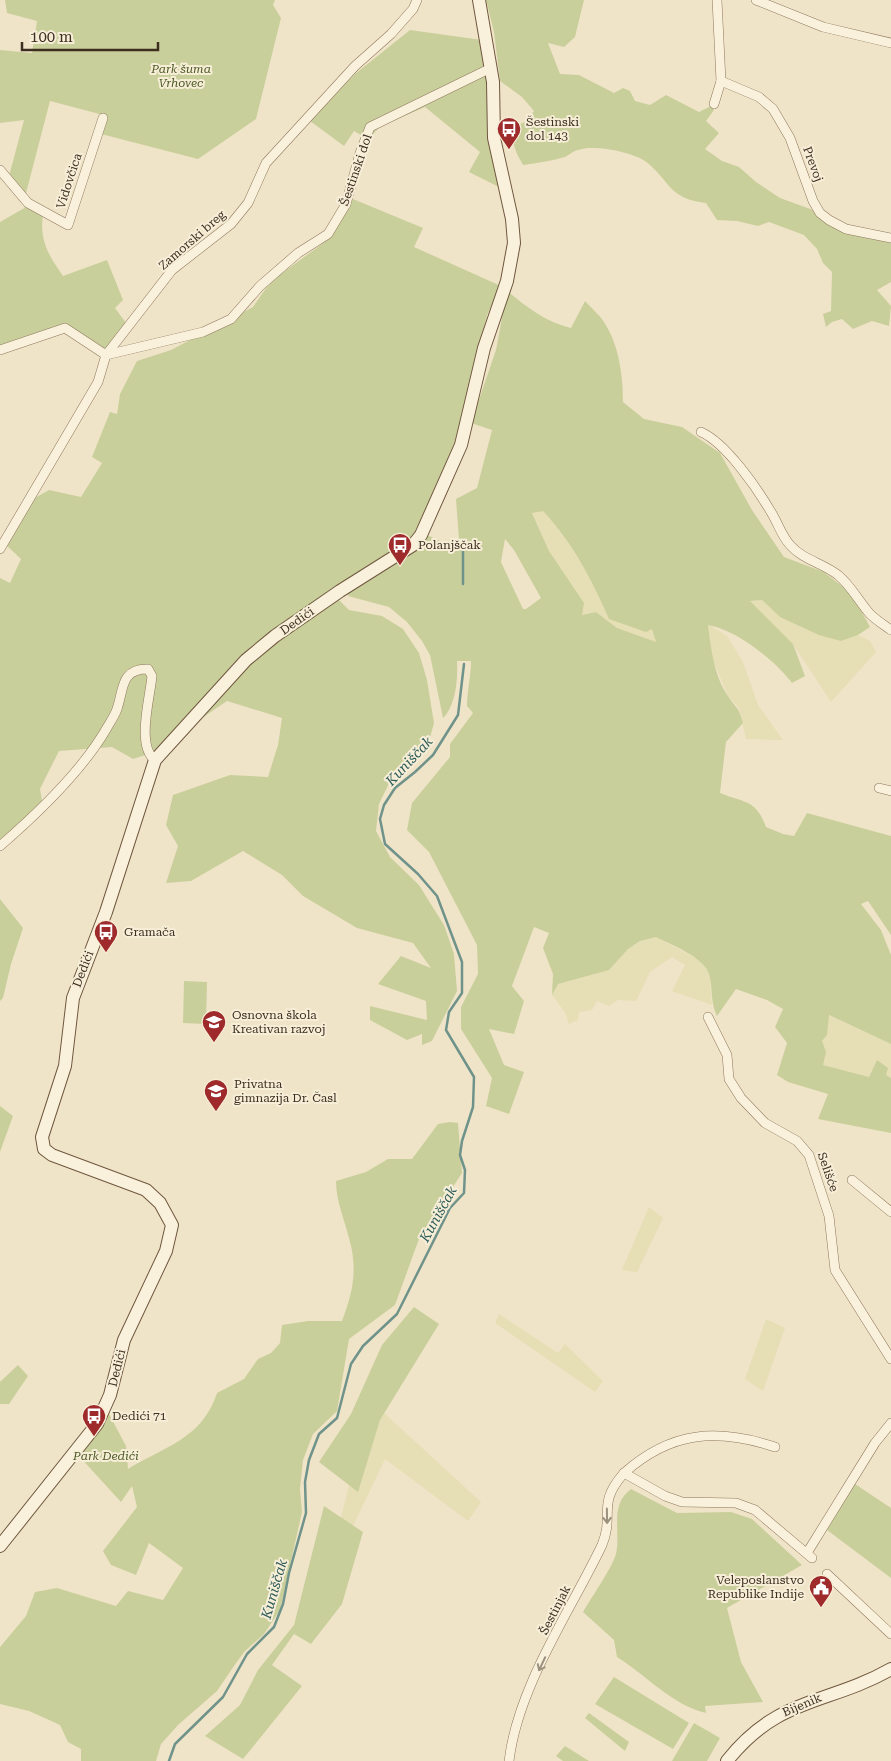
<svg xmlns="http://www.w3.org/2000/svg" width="891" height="1761" viewBox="0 0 891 1761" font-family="'Roboto Serif',serif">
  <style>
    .farmland { fill: #e6deb5 }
    .green { fill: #c9cf9b; fill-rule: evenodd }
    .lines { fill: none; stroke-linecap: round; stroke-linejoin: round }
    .stream { stroke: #6f938a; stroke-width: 2.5 }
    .street-casing { stroke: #8d765c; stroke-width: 10 }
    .secondary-casing { stroke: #6f573f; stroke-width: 14 }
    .street { stroke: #faf1dc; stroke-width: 9 }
    .secondary { stroke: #faf1dc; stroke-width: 12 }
    .oneway { stroke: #9c907e }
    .labels { text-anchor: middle; stroke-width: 4; stroke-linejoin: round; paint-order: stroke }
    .park-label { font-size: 12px; font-style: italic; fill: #4d5a26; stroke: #f7eed8 }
    .poi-label { font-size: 12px; fill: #3d2e20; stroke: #f7eed8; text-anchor: start }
    .street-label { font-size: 12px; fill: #3d2e20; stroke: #f7eed8 }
    .water-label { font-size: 14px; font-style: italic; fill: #2f5d5a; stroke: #f7eed8 }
  </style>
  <rect width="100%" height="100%" fill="#f0e4c8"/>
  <!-- farmland -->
  <g class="farmland">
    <path d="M543,511L560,529L592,579L609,619L652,628L657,643L617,628L596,612L581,615L583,603L549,551L532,512Z"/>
    <path d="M762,600L780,617L841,641L858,635L870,641L876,652L831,702L793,644L749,601Z"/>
    <path d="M708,624L727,636L743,662L758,705L783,740L746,739L739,708L728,696L711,656Z"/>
    <path d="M656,937L699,960L709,971L712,1005L672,991L685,965L672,957L650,972L636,1001L618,1000L609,1006L597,1001L592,1010L579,1012L578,1020L569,1024L565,1012L552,995L558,984L609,970L628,949L640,941Z"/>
    <path d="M828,1015L891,1044V1078L886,1075L877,1061L869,1077L823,1065L822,1041L827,1035Z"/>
    <path d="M649,1207L663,1218L637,1272L622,1270Z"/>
    <path d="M499,1314L558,1353L565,1344L603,1381L595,1392L495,1323Z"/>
    <path d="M766,1319L785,1328L763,1391L745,1379Z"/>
    <path d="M384,1413L481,1502L468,1521L385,1459L353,1526L341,1518L349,1485L358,1491L380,1420Z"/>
  </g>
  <!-- green -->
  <g class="green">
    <path d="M5,0H275L273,5L281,18L256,119L198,159L101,134L107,116L50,101L25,197L9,176L24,120L0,123V50L32,53L37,21L7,13Z"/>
    <path d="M486,0H584L575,37L564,47L548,43L560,74L579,75L614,93L623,88L630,91L635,101L650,105L666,95L699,112L711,106L714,110L706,121L719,133L705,149L722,161L739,167L756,182L780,198L813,210L830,226L848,233L891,240V282L877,290L891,306L889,326L872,321L853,329L842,319L832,322L826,327L823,314L831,311L832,272L823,263L817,249L804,235L769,222L758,226L737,221L717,220L706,203C668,199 670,180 645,161C632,152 593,144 578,150C573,151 569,155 565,157C551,161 537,163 523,165L517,154L510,134L513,127L525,122L534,111L522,97L500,81L494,32Z"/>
    <path d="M410,30L482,40L503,189L469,172L480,152L425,107L381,126L368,139L354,131L344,146L310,121L355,74Z"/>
    <path d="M353,199L423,228L414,247L501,286L487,315L455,450L412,538L326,592L339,600L349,610L382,616L403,629L419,653L427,680L434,723L429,741L396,769L379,804L376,831L390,857L419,885L444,925L454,954L457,991L432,1041L422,1045V1034L407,1040L370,1020V1006L427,1020L426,1001L378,984L401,956L431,968L413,943L357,928L303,896L282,875L243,851L191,881L166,883L178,846L166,825L173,795L230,775L268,777L278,745L282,718L227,701L202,718L179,744L133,759L112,747L59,751L40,789L44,812L0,840V578L10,583L21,559L6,545L33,499L49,490L81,497L102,463L92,457L110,412L117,414L120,394L137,361L171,350L253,307L266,288L278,276L322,244Z"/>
    <path d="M28,206L43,215C39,240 49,256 63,276L107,260L123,300L115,308L126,323L106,351L67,325L0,348V222Z"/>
    <path d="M507,291C527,307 545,322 571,328L585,301C591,308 599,314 604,322C619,345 623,375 623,402L644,419L682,427L720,453L752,510L784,557L824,572L852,594L870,627L858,635L841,641L819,635L780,617L762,600L750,601L793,644L805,676L792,683C776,661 735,629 708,625C711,649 714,676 728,696C737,710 738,705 743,723L726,742L720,793C744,803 756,799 766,827L783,834L794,836L807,813L891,836V935L868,901L861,904L881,930L891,955V1044L829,1015L827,1035L822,1041L826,1052L823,1065L869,1077L877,1060L888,1068L886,1075L891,1078V1133L818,1119L828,1094L788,1082L777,1075L787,1043L775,1027L783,1009L767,1000L736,989L717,1016C710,1002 713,988 709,974C705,958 670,944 656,937L640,941L628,949L609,970L558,984L552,995L553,974L543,948L549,933L534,927L512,986L524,1001L514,1034L489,1029L504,1065L524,1072L509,1114L486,1106L492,1078L461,1029V1007L478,974L477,945L429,852L407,830L412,803L450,757V744L473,713L467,706C467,690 471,677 471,661H457C458,678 456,706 443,718L430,655L422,641L407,622L389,607L348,596L349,590C371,577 416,557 427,535L442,542L459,540L456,499L477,488L492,430L471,423L496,350ZM543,511C573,543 592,580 609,619L646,632L652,629L656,642L617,628L596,612L582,615L584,603L549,551L532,513ZM505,539L514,550L541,598L526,609H523L501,562Z"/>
    <path d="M0,899L23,928L11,964L3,998L0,1001Z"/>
    <path d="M184,981L207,982L206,1024L183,1023Z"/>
    <path d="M0,1106L13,1116L0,1152Z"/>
    <path d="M450,1122L458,1123L462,1173L419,1239L395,1305L349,1339L337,1411L313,1434L303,1460L300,1489L302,1512L280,1610L264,1634L245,1651L236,1663L217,1691L178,1725L161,1744L156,1761H81V1749L68,1742L60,1725L29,1711L0,1704V1647L26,1616L35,1592L57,1588L116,1606L128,1591L163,1600L183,1568L149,1543L136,1575L111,1565L103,1551L137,1507L132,1486L121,1502L78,1455L109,1414L126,1446L128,1469C165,1446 202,1439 217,1393L244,1379L258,1359L271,1353L280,1343L282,1325L308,1321H342C353,1292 358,1269 349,1238C344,1218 336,1201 336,1181L366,1172L388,1159H412L438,1124Z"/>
    <path d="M414,1307L439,1324L380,1420L358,1492L319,1462L351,1414L382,1345Z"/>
    <path d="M18,1365L28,1376L9,1404H0V1382Z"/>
    <path d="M855,1484L891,1508V1578L827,1530Z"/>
    <path d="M631,1489L677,1513L731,1512L752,1519L802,1565L727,1608L741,1662L763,1702L705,1706L706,1713C672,1705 646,1675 617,1657L614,1640L583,1612C591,1598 612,1568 616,1554C621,1531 609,1505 631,1489Z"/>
    <path d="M324,1506L363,1532L342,1604L311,1644L294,1634L272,1665L302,1686L243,1759L205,1736L240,1705L258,1670L294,1625Z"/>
    <path d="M614,1677L689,1723L673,1749L595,1704Z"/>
    <path d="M589,1713L629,1742L625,1751L585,1718Z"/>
    <path d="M694,1723L720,1738L707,1761H672Z"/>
    <path d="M565,1746L589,1761H563L556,1756Z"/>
  </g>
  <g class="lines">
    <!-- stream -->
    <g class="stream">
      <path d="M463,584V548"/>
      <path d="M169,1761L175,1744L223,1697L247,1654L274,1627L283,1604L289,1573L306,1513L305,1482L309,1460L319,1434L337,1418L351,1364L363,1346L397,1314L450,1208L464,1193L465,1170L460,1155L462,1141L473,1107L474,1077L446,1030L449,1012L462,993V962L437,896L418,874L385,844L380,819L384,805L395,788L415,772L433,755L458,715L464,664"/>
    </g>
    <!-- street casing -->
    <g class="street-casing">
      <g id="street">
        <path d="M717,0L721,81L759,97L773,109L790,138L813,201L820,213L829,220L846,229L891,238"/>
        <path d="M756,0L823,27L891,43"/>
        <path d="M714,104L721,81"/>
        <path d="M0,170L28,203L68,225L103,118"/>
        <path d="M0,350L65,328L106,355L203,332L231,319L260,286L298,253L328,234L346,204L360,153L370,127L491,68"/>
        <path d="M701,432C726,443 757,488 771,512C778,523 781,535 790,545C803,560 823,563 838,575C852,587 858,600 870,614C876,620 884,625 891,630"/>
        <path d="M0,549L98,382L106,355L172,270L231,224L248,203L266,163L355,66L391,34L413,9L417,0"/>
        <path d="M879,788L891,791"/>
        <path d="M0,846C37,814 84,769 108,726C111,721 115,715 117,709C124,689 120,669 148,669L152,676C150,698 136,746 155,760"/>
        <path d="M708,1017L727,1055L729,1079L741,1098L765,1123L797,1141L809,1155L829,1216L835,1270L891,1359"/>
        <path d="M852,1180L891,1212"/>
        <path d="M775,1447C717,1428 671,1431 624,1473L665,1496L682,1502L736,1503L755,1510L812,1558"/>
        <path d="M807,1553L875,1443L891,1423"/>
        <path d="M827,1574L891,1634"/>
        <path d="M509,1761C518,1686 570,1612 602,1545C615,1513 596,1505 624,1473"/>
      </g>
    </g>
    <!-- secondary casing -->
    <g class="secondary-casing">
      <g id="secondary">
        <path d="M0,1546L97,1424L110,1395L124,1340L166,1251L172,1225L160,1203L146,1190L52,1155L44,1149L42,1137L65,1066L73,998L106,912L155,760L246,660L275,636L340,591L413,545L421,535L461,445L484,348L507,281L514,243L512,219L494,138L493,82L479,0"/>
        <path d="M727,1761C778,1696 828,1705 891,1669"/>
      </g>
    </g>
    <!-- street -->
    <use href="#street" class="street"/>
    <!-- secondary -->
    <use href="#secondary" class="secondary"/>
  </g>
  <!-- one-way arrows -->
  <defs><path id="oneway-shaft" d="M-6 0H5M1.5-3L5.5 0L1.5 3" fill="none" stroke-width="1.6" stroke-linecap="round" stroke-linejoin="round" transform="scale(1.25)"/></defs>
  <g class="oneway">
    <use href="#oneway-shaft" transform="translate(607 1516) rotate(89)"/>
    <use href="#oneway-shaft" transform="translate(542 1664) rotate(115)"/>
  </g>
  <!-- icons -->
  <defs>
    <g id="bus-pin" transform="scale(1.25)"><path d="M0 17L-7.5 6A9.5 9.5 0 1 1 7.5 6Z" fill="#9e2a2b" stroke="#f7eed8"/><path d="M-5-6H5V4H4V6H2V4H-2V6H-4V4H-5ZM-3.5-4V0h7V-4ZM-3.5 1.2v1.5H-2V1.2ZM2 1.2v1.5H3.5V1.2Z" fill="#fff"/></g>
    <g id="school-pin" transform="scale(1.25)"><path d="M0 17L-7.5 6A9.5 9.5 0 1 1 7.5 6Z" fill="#9e2a2b" stroke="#f7eed8"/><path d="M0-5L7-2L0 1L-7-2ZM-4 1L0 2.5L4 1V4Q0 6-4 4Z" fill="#fff"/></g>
    <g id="civic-pin" transform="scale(1.25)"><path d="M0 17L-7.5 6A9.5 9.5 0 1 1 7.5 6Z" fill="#9e2a2b" stroke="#f7eed8"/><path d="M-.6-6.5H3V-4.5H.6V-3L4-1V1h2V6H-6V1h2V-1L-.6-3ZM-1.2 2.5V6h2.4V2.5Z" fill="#fff"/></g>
  </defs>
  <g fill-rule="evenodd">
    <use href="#bus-pin" x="509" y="129"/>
    <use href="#bus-pin" x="400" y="545"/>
    <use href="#bus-pin" x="106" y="932"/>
    <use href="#school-pin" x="214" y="1022"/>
    <use href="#school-pin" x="216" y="1091"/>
    <use href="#bus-pin" x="94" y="1416"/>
    <use href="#civic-pin" x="821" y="1587"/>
  </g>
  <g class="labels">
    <!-- park labels -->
    <g class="park-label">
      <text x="181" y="73">Park šuma<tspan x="181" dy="14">Vrhovec</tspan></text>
      <text x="106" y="1460">Park Dedići</text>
    </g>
    <!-- poi labels -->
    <g class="poi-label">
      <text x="526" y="126">Šestinski<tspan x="526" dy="14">dol 143</tspan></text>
      <text x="418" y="549">Polanjščak</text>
      <text x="124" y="936">Gramača</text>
      <text x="232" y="1019">Osnovna škola<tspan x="232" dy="14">Kreativan razvoj</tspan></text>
      <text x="234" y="1088">Privatna<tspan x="234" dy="14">gimnazija Dr. Časl</tspan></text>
      <text x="112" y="1420">Dedići 71</text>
      <text x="804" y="1584" text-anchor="end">Veleposlanstvo<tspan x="804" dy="14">Republike Indije</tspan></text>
    </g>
    <!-- street labels -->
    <g class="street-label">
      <text transform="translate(813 164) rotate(70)" y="4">Prevoj</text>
      <text transform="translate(356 170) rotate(-71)" y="4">Šestinski dol</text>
      <text transform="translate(69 181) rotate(-72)" y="4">Vidovčica</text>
      <text transform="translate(192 240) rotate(-41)" y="4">Zamorski breg</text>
      <text transform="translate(297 621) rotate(-35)" y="4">Dedići</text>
      <text transform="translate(83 969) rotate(-69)" y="4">Dedići</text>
      <text transform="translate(828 1172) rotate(71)" y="4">Selišće</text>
      <text transform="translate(117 1368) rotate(-76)" y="4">Dedići</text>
      <text transform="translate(555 1610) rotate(-63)" y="4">Šestinjak</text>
      <text transform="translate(802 1705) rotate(-23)" y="4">Bijenik</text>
    </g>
    <!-- water labels -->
    <g class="water-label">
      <text transform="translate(409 761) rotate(-47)" y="5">Kuniščak</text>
      <text transform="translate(438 1214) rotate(-61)" y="5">Kuniščak</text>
      <text transform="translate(274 1589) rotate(-74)" y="5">Kuniščak</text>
    </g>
  </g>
  <!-- scale -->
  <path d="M22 42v8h136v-8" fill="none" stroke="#3d2e20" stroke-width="2.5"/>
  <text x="30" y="42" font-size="15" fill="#3d2e20" stroke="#f7eed8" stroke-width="4" paint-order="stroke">100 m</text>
</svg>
